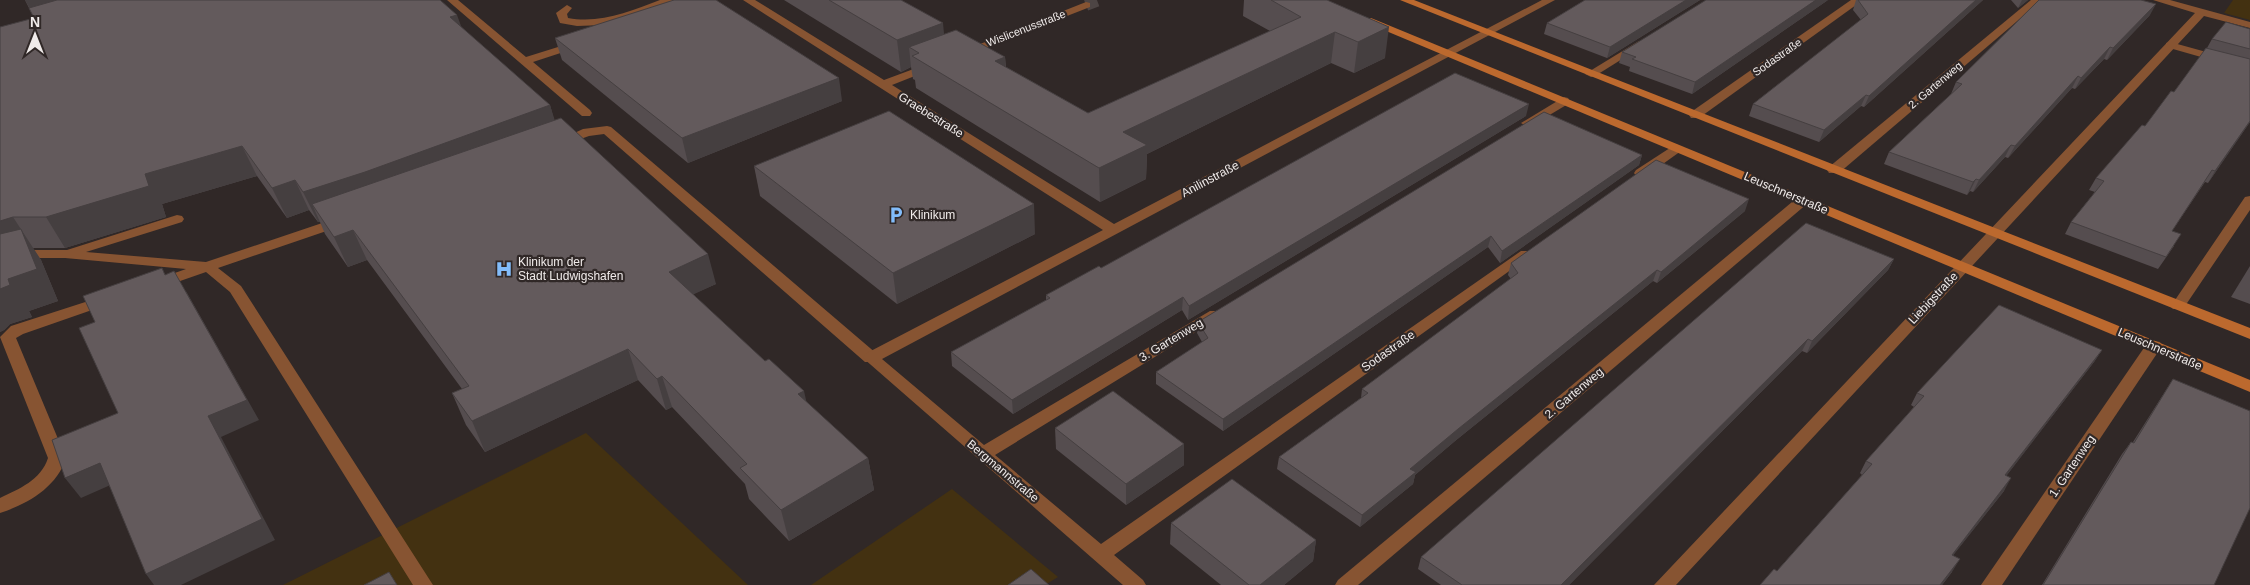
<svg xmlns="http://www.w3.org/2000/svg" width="2250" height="585" viewBox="0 0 2250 585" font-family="Helvetica,sans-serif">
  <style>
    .green { fill: #433111 }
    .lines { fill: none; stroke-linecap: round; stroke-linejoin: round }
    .street-tunnel { stroke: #4d4544; stroke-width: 12; stroke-dasharray: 12 6; stroke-linecap: butt }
    .lane { fill: #875432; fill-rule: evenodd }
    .street { fill: #875432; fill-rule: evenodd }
    .secondary { fill: #bc692e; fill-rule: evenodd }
    .wall { fill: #554d4f }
    .shaded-wall { fill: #453f40 }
    .building { fill: #635a5c; stroke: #453f40 }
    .labels { text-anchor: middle; stroke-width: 4.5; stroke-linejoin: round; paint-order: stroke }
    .far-street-label { font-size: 11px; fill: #f0ebea; stroke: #302827 }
    .street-label { font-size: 12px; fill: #f0ebea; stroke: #302827 }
    .poi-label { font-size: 12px; fill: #f0ebea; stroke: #302827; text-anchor: start }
  </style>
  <rect width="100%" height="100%" fill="#302827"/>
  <!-- green -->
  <g class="green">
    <path d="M2233,0H2250V20L2224,13Z"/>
    <path d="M586,433L748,585H283Z"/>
    <path d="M952,489L1058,577L1045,585H811Z"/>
  </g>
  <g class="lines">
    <!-- street-tunnel -->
    <path class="street-tunnel" d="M1086,5L1099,0"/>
    <!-- lane -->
    <g class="lane">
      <path d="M447,0H458L526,57L574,42H582V46L533,62L590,110L592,113L590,116H582Z"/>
      <path d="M660,0H675L634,17L604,25L577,26L560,23L556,13L567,5L572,8L567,14L568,18C601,24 630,11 660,0Z"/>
      <path d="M2170,42L2250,64V71L2166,47V43Z"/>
      <path d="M607,126L611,127L877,354L879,358L877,362H865L604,134L589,136L561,146L555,142L583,129Z"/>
      <path d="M177,215L182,216L184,219L182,222L86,252L206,262L337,218H347L349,221L347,224L218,268L241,286L433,585H413L230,292L206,272L160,288L153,283L155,280L186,269L65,258H35L0,268V259L34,250H67Z"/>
      <path d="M107,295L115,300L112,303L23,334L16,338L66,458C57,487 28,504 0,513V498C19,489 41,480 48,458L0,337L11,326Z"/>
    </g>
    <!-- street -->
    <g class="street">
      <path d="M743,0H755L884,80L927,64H935V68L892,85L1114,224L1542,0H1555L882,359L984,445L1210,311H1220L1223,314L1220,317L995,455L1101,544L1521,251H1531L1533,254L1114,555L1143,580L1146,585H1123L863,358L865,354L1103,230Z"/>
      <path d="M1851,0H1863L1699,118H1691L1689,115L1691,112Z"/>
      <path d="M2031,0H2042L1839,173H1829L1827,170L1829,167Z"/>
      <path d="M2153,0H2170L2250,22V28L2204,16L1676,585H1654L2195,13Z"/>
      <path d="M1086,2L1090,3V7L970,54H962L960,52Z"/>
      <path d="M1639,41L1645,44L1643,46L1595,76L1591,77L1585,74Z"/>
      <path d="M1564,97L1568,98L1570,101L1568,104L1531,126L1527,127L1521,123Z"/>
      <path d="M1676,144L1682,148L1681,151L1646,176H1636L1634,173L1636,170Z"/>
      <path d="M1803,196L1810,200L1808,203L1358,585H1335L1338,580L1798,197Z"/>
      <path d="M2250,196V210L2183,309H2173L2170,306L2173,303L2245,197Z"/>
      <path d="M2154,341L2160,342L2162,346L2002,585H1981L2148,342Z"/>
    </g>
    <!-- secondary -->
    <g class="secondary">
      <path d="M1400,0H1414L2250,328V339Z"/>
      <path d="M1371,18L2250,380V392L1367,23L1366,21Z"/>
    </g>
  </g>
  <!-- wall -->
  <g class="wall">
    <path d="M25,0L462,28L550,105L554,120L716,284L693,294L806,402L868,458L874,490L789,541L749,499L745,484L672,407L666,410L638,380L485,452L466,425L452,393L462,389L367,260L348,267L325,234L320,222H318L309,210L287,218L257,176L162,204L166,217L65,248H33L41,260L58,301L29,311L32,317L10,324L4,330L0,332L34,18Z"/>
    <path d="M784,0H901L944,34L1005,57L1006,67L1088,113L1270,31L1243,16L1244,0H1327L1385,58L1354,73L1331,63L1147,154L1146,179L1100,202L916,88L915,80L913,79L911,67L901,72Z"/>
    <path d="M1585,0H1700L1607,58L1544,34L1547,23Z"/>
    <path d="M1828,0L1692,94L1629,71L1630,67L1619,63L1622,52Z"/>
    <path d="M1856,0H1983L1864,107L1861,106L1819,142L1749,116L1753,104L1861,20L1853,10Z"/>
    <path d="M2011,0H2028L2018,8Z"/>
    <path d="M2150,15L2107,60L2104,59L2075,89L2072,88L2008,158L2005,157L1973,192L1970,191L1967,195L1884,164L1889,152L1951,94L1956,82Z"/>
    <path d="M2250,29V122L2208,183L2205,182L2172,231L2174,246L2158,269L2065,234L2071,222L2095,192L2089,190L2096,178L2145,126L2174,92L2207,48L2212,39Z"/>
    <path d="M555,38L842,101L688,163L562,60Z"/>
    <path d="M1526,116L1188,320L1182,310L1013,414L952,366L951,352L1046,300V295L1101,268Z"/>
    <path d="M1642,155L1639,165L1500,263L1488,247L1223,431L1156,384V372L1202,342L1197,333L1198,322Z"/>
    <path d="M754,166L1035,234L897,304L760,196Z"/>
    <path d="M1745,211L1657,283L1653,281L1455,441L1415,475L1413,484L1360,527L1277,469L1279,457L1361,398L1362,389L1511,279L1508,275L1511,263Z"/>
    <path d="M1894,259L1888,270L1807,353L1802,351L1569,585H1441L1418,569L1421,557Z"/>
    <path d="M2250,266V304L2231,297Z"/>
    <path d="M2102,350L2094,362L2006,476L2004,491L1953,555L1952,572L1942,585H1760L1777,571L1862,475L1860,473L1866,461L1914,407L1911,405L1917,393Z"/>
    <path d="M2173,379L2214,585H2042L2122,454L2131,442H2133Z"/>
    <path d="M1055,428L1184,465L1126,505L1056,449Z"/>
    <path d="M1171,523L1316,540L1313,561L1284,585H1221L1170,544Z"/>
  </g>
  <!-- shaded-wall -->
  <g class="shaded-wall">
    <path d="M25,0H133L40,27Z"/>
    <path d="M1686,0H1700L1607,58L1610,47Z"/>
    <path d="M1816,0H1828L1692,94L1695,82Z"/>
    <path d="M1976,0H1983L1864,107L1869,96Z"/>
    <path d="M2022,0H2028L2018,8Z"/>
    <path d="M2156,4L2150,15L2107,60L2113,48Z"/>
    <path d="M457,15L467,42L450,17Z"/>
    <path d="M943,23L946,54L919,53L909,47L911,67L901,72L897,40Z"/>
    <path d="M1389,27L1385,58L1354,73L1358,42Z"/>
    <path d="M1335,32L1331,63L1147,154L1146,179L1100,202L1099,168L1123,132Z"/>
    <path d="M2110,47L2104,59L2075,89L2081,78Z"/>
    <path d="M1005,57L1007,88L995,61Z"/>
    <path d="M2078,76L2072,88L2008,158L2015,146Z"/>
    <path d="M839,78L842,101L688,163L682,138Z"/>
    <path d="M1866,95L1861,106L1819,142L1824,130Z"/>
    <path d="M1529,104L1526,116L1188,320L1189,306Z"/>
    <path d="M550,105L559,134L312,204L320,222H318L303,192Z"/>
    <path d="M2250,121V122L2208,183L2215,171Z"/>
    <path d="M2011,145L2005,157L1973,192L1979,180Z"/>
    <path d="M242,146L257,176L162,204L166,217L65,248L46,217L145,174Z"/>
    <path d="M1642,155L1639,165L1500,263L1502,251Z"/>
    <path d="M1976,179L1970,191L1967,195L1973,182Z"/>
    <path d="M295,180L309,210L287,218L272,188Z"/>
    <path d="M1749,199L1745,211L1657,283L1661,272Z"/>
    <path d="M1034,204L1035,234L897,304L893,273Z"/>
    <path d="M13,217L41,260L58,301L29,311L32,317L10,324L4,330L0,332V289L8,279L0,257V221Z"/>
    <path d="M353,230L367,260L348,267L334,237Z"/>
    <path d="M1491,236L1488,247L1223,431V419Z"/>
    <path d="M708,254L716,284L677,302L669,272Z"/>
    <path d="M1894,259L1888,270L1807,353L1812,341Z"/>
    <path d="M1657,270L1653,281L1455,441L1415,475L1413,484L1360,527L1362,515L1410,469L1458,429Z"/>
    <path d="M186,291L259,420L221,437L275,540L181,585H154L146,574L208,416Z"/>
    <path d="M1183,297L1182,310L1013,414L1012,400Z"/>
    <path d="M1808,339L1802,351L1569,585H1561Z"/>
    <path d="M628,349L638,380L485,452L472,421Z"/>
    <path d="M2102,350L2094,362L1997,488L2005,475Z"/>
    <path d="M662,376L672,407L666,410L657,379Z"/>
    <path d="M804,391L811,422L798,394Z"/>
    <path d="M1184,444V465L1126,505V484Z"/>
    <path d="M868,458L874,490L789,541L781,510Z"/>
    <path d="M100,463L115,483L81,498L65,478Z"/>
    <path d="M2011,478L2004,491L1944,567L1952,555Z"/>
    <path d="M1316,540L1313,561L1284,585H1260Z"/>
    <path d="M1960,559L1952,572L1942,585H1940Z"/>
  </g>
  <!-- building -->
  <g class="building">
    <path d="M57,0H440L457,15L450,17L550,105L365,172L303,192L295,180L272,188L242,146L145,174L149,186L46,217H13L0,221V27L34,18L29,8Z"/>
    <path d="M674,0H716L839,78L682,138L555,38Z"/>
    <path d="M829,0H901L943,23L897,40Z"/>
    <path d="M1271,0H1327L1389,27L1358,42L1335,32L1123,132L1147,145L1099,168L912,56L919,53L909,47L956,30L1005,57L995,61L1088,113L1301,17Z"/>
    <path d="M1585,0H1686L1610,47L1547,23Z"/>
    <path d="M1706,0H1816L1695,82L1632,59L1636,57L1622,52Z"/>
    <path d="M1858,0H1976L1869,96L1866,95L1824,130L1753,104L1868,14Z"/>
    <path d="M2039,0H2141L2156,4L2113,48L2110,47L2081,78L2078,76L2015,146L2011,145L1979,180L1976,179L1973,182L1889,152L1962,84L1956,82Z"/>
    <path d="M2226,22L2250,29V49L2212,39Z"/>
    <path d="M2206,48L2250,59V121L2215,171L2212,170L2172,231L2181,234L2166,257L2071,222L2104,181L2096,178L2142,125L2145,126L2171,91L2174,92Z"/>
    <path d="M1455,73L1529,104L1189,306L1183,297L1012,400L951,352L1050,298L1046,295L1099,266L1101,268Z"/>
    <path d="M889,111L1034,204L893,273L754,166Z"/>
    <path d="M1544,112L1642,155L1502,251L1491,236L1223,419L1156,372L1208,338L1198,322Z"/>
    <path d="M561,118L708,254L669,272L765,361L769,359L804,391L798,394L868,458L781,510L740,468L747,464L662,376L657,379L628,349L472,421L452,393L469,386L353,230L334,237L312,204Z"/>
    <path d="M1656,160L1749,199L1661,272L1657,270L1458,429L1410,469L1416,472L1362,515L1279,457L1368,393L1362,389L1518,273L1511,263Z"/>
    <path d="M1806,223L1894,259L1812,341L1808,339L1561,585H1462L1421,557Z"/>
    <path d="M21,229L37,269L8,279L10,285L0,289V234Z"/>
    <path d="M162,268L165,275L174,271L247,400L208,416L262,519L146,574L100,463L65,478L52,440L118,413L79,328L95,322L83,296Z"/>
    <path d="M1999,305L2102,350L2005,475L2011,478L1952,555L1960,559L1940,585H1760L1774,569L1777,571L1872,464L1866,461L1924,396L1917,393Z"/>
    <path d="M2173,379L2250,411V508L2214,585H2043L2131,442L2134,443Z"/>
    <path d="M1113,391L1184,444L1126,484L1055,428Z"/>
    <path d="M1232,479L1316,540L1260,585H1249L1171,523Z"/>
    <path d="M1031,569L1049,585H1008Z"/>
    <path d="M389,572L397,585H364Z"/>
  </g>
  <!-- icons -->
  <defs>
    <g id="parking-bare" transform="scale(1.35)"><path d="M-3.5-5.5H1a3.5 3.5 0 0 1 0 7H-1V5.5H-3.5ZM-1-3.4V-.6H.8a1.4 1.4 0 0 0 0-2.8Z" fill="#82bcfa" stroke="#302827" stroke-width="2.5" paint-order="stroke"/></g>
    <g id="hospital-bare" transform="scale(1.35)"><path d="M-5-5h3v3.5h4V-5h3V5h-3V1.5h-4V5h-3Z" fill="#82bcfa" stroke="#302827" stroke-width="2.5" paint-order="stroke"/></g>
  </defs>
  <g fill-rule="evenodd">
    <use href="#parking-bare" x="896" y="215"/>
    <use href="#hospital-bare" x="504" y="269"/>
  </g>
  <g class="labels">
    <!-- far-street labels -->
    <g class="far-street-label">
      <text transform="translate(1026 28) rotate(-21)" y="4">Wislicenusstraße</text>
      <text transform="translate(1777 57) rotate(-35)" y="4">Sodastraße</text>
      <text transform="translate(1935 85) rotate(-40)" y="4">2. Gartenweg</text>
    </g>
    <!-- street labels -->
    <g class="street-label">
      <text transform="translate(931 115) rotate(32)" y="4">Graebestraße</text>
      <text transform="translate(1210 179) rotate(-28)" y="4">Anilinstraße</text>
      <text transform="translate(1786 193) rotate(23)" y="4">Leuschnerstraße</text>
      <text transform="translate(1933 298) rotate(-47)" y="4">Liebigstraße</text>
      <text transform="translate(1171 340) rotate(-31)" y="4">3. Gartenweg</text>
      <text transform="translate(2160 349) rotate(23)" y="4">Leuschnerstraße</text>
      <text transform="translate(1388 351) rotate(-35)" y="4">Sodastraße</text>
      <text transform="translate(1574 393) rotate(-40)" y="4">2. Gartenweg</text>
      <text transform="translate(2072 466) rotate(-56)" y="4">1. Gartenweg</text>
      <text transform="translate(1003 471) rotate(40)" y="4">Bergmannstraße</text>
    </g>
    <!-- poi labels -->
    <g class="poi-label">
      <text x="910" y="219">Klinikum</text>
      <text x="518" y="266">Klinikum der<tspan x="518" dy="14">Stadt Ludwigshafen</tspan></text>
    </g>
  </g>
  <!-- north arrow -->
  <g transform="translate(35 35)" stroke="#302827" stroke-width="4" paint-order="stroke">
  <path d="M0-4L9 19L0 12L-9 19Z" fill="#f0ebea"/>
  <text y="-8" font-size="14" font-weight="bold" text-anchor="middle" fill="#f0ebea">N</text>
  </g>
</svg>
